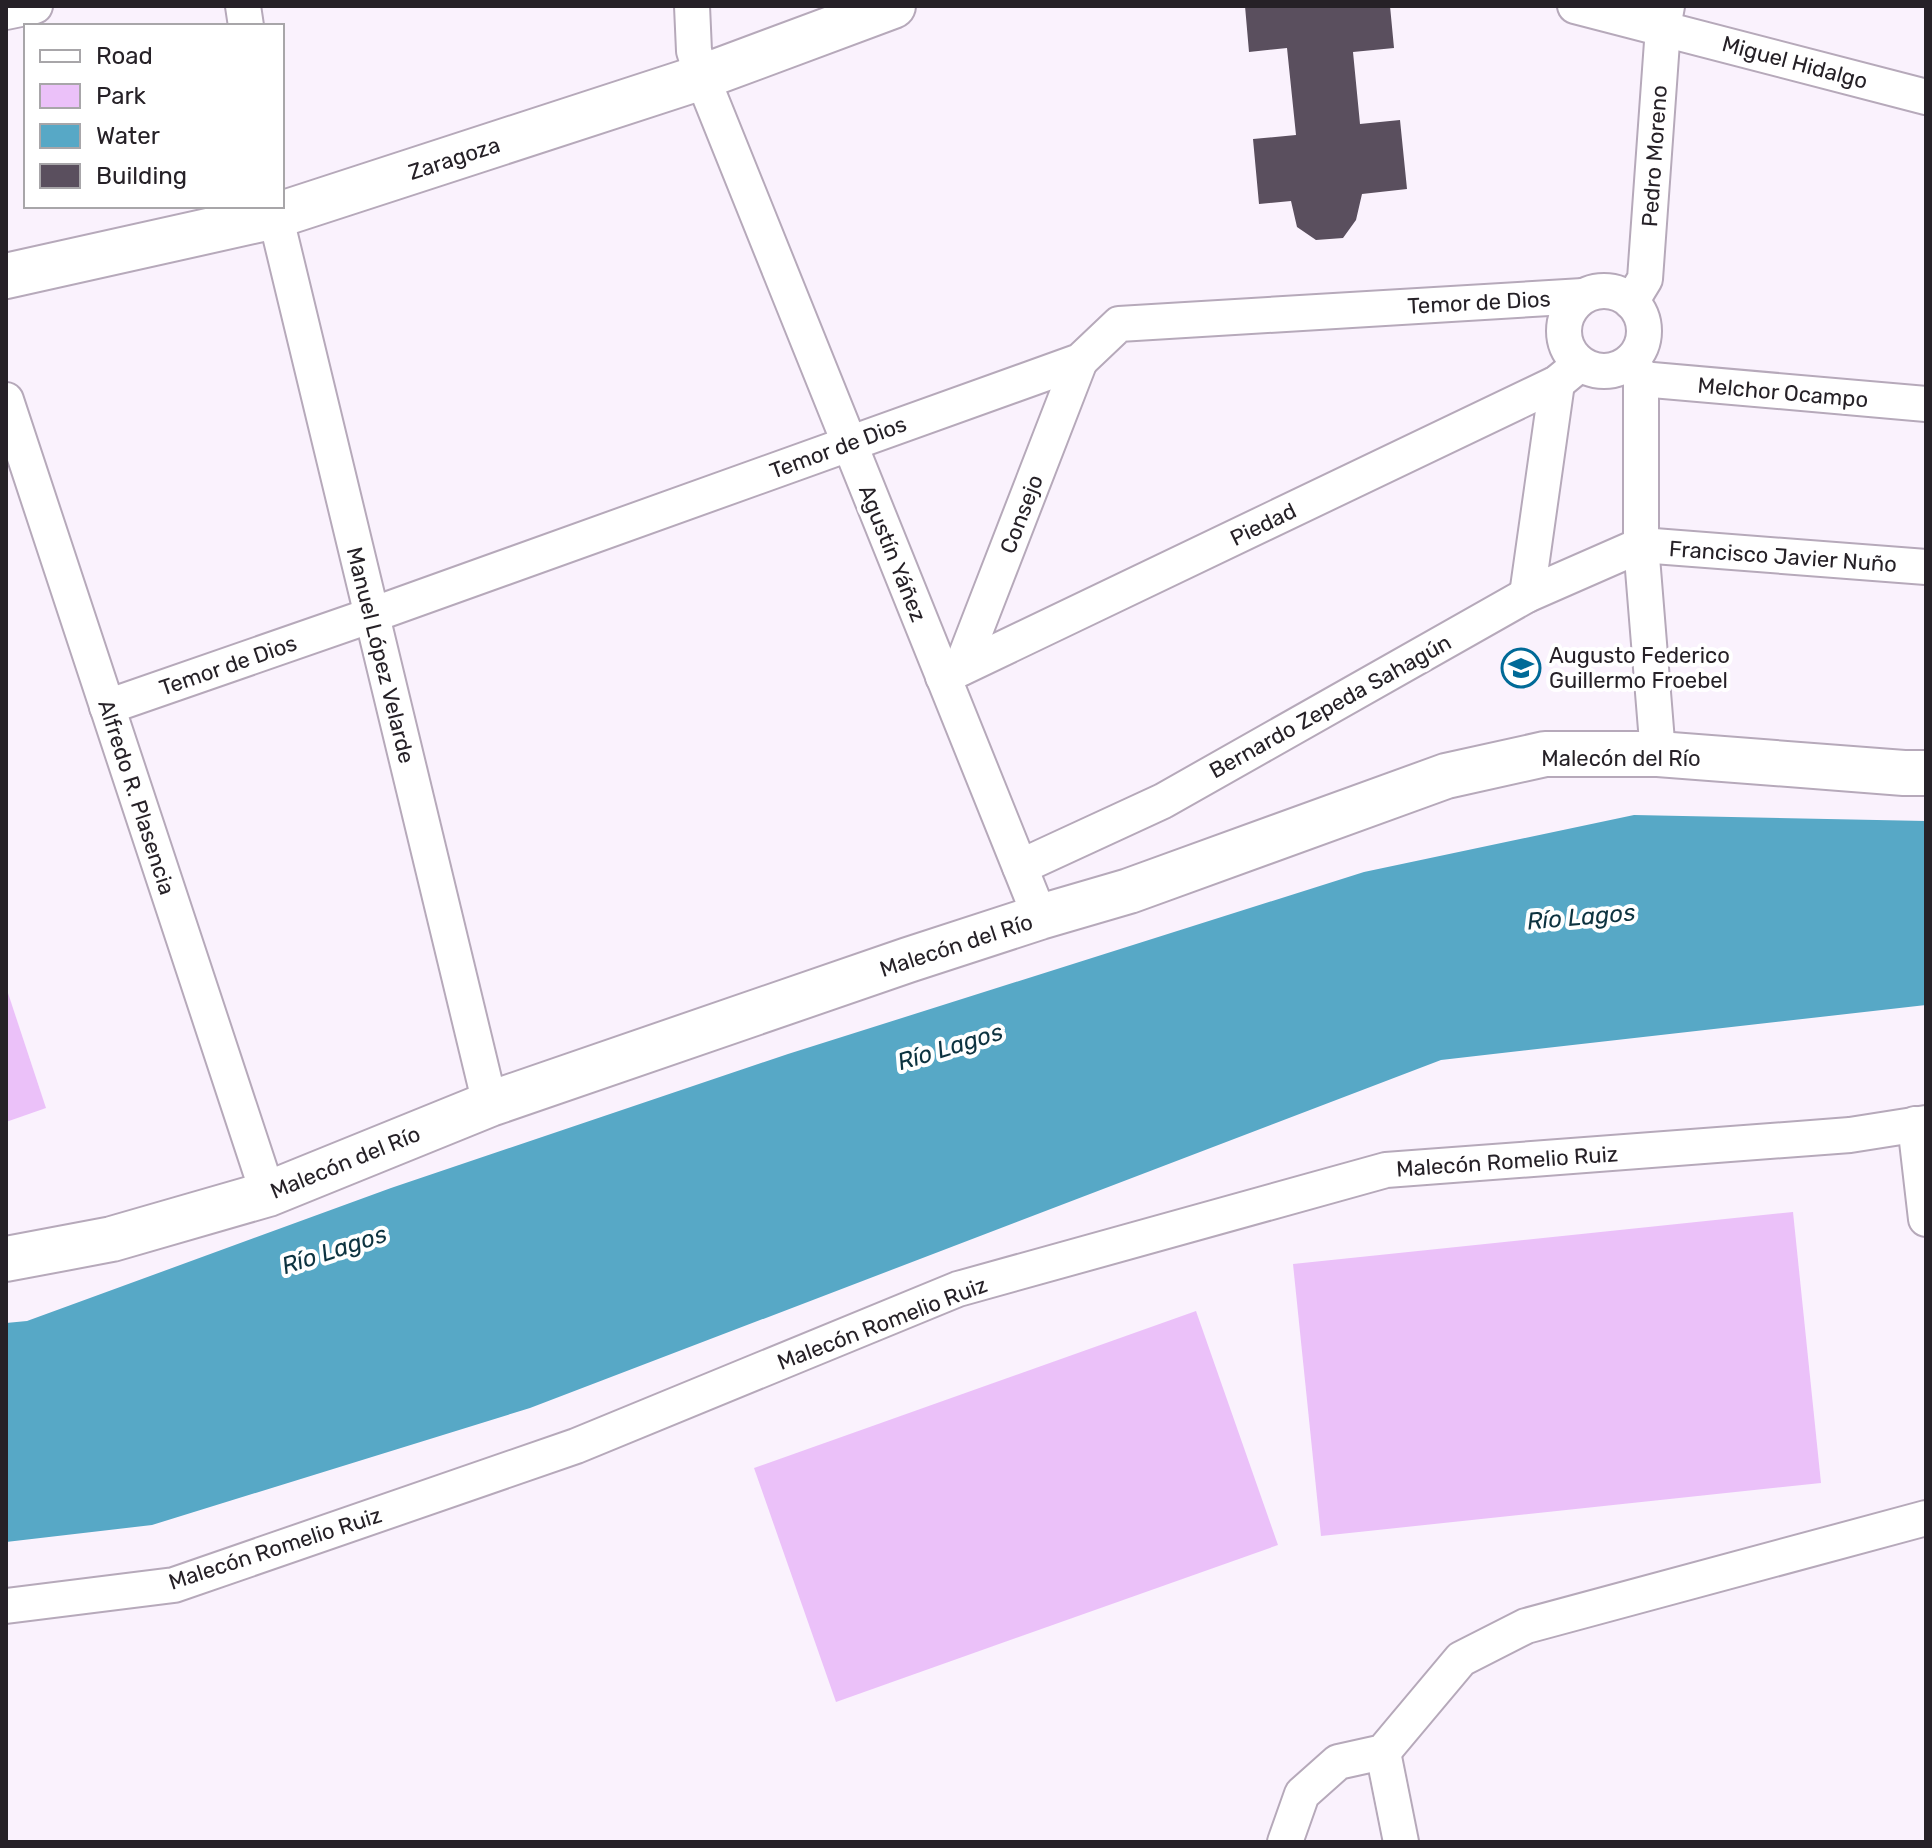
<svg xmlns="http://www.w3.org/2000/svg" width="1932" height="1848" viewBox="0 0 1932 1848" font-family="Rubik,sans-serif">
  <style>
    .green { fill: #ebc1f9 }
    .water { fill: #57a8c6 }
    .building { fill: #5a4f5e }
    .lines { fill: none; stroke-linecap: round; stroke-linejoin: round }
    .street-casing { stroke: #b6a9ba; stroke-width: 38 }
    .secondary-casing { stroke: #b6a9ba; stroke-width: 48 }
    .street { stroke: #fff; stroke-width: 34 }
    .secondary { stroke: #fff; stroke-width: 44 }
    .labels { text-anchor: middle; stroke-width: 8; stroke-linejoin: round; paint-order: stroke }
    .street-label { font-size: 22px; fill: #262127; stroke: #fff }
    .poi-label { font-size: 22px; fill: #262127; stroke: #fff; text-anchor: start }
    .water-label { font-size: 24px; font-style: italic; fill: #0d3340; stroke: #fff }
  </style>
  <rect width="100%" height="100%" fill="#faf2fd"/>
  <!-- green -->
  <g class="green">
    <path d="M6,987L46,1108L6,1122Z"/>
    <path d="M1793,1212L1821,1483L1321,1536L1293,1264Z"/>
    <path d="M1196,1311L1278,1545L836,1702L754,1468Z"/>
  </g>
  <!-- water -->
  <path class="water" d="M1634,815L1926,821V1005L1441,1060L530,1408L152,1525L6,1542V1323L27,1321L391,1188L788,1054L1364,872Z"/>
  <!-- building -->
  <path class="building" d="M1245,6H1390L1394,48L1353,52L1360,124L1400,120L1407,189L1362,194L1356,220L1343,238L1316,240L1297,227L1291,201L1259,204L1253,139L1296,135L1287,48L1249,52Z"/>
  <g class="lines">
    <!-- street casing -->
    <g class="street-casing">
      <g id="street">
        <path d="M243,6L246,26"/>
        <path d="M692,6L694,51L702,77L1040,917"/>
        <path d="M1575,6L1926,97"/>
        <path d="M6,12L35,6"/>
        <path d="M273,206L490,1104"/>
        <circle cx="1604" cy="331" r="40"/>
        <path d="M1631,302L1645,279L1663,28L1667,6"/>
        <path d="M1631,361L1639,373L1641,379V545L1658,754"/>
        <path d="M1641,379L1926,404"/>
        <path d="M6,400L268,1194"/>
        <path d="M1527,595L1557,383"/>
        <path d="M961,668L1080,361"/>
        <path d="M943,677L1557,383L1580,364"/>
        <path d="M107,707L372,615L1080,361L1119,324L1583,296"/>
        <path d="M1020,867L1163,801L1527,595L1641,545L1926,567"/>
        <path d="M1915,1124L1926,1219"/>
        <path d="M6,1606L174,1585L576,1446L958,1289L1386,1170L1850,1135L1926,1123"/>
        <path d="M1383,1752L1401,1842"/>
        <path d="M1285,1842L1302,1794L1338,1762L1383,1752L1461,1659L1526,1626L1926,1518"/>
      </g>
    </g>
    <!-- secondary casing -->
    <g class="secondary-casing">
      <g id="secondary">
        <path d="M6,276L275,216L702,77L893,6"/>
        <path d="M6,1259L112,1239L268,1194L490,1104L908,960L1040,917L1129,891L1446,776L1545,754H1658L1904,773H1926"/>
      </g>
    </g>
    <!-- street -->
    <use href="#street" class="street"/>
    <!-- secondary -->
    <use href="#secondary" class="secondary"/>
  </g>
  <!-- icons -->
  <defs>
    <g id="school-ring" transform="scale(2)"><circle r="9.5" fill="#fff" stroke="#006a97" stroke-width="1.5"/><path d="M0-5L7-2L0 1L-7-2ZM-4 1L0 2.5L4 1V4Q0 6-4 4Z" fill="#006a97"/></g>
  </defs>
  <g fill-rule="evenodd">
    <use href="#school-ring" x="1521" y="668"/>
  </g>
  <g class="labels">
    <!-- street labels -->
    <g class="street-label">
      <text transform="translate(1795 62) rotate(15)" y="8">Miguel Hidalgo</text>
      <text transform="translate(1654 156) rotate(-86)" y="8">Pedro Moreno</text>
      <text transform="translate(454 158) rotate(-18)" y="8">Zaragoza</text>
      <text transform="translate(1479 302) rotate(-3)" y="8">Temor de Dios</text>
      <text transform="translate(1783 392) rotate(5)" y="8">Melchor Ocampo</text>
      <text transform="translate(838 447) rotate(-20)" y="8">Temor de Dios</text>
      <text transform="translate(1021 514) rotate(-69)" y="8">Consejo</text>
      <text transform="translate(1263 524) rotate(-26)" y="8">Piedad</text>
      <text transform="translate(893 553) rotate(68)" y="8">Agustín Yáñez</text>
      <text transform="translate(1783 556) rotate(4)" y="8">Francisco Javier Nuño</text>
      <text transform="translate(381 655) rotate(76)" y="8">Manuel López Velarde</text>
      <text transform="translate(228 665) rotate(-19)" y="8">Temor de Dios</text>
      <text transform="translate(1330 706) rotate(-29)" y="8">Bernardo Zepeda Sahagún</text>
      <text x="1621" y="766">Malecón del Río</text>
      <text transform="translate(137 797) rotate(72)" y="8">Alfredo R. Plasencia</text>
      <text transform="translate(956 945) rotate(-18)" y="8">Malecón del Río</text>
      <text transform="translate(1507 1161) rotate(-4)" y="8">Malecón Romelio Ruiz</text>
      <text transform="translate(345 1162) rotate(-22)" y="8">Malecón del Río</text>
      <text transform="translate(882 1323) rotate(-21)" y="8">Malecón Romelio Ruiz</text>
      <text transform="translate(275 1548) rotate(-18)" y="8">Malecón Romelio Ruiz</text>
    </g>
    <!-- poi labels -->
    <g class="poi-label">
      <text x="1549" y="663">Augusto Federico<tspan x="1549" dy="25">Guillermo Froebel</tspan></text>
    </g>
    <!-- water labels -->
    <g class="water-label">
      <text transform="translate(1581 917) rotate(-5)" y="8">Río Lagos</text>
      <text transform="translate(950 1047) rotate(-17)" y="8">Río Lagos</text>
      <text transform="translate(334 1250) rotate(-18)" y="8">Río Lagos</text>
    </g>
  </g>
  <!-- border -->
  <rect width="1932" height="1848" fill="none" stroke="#262127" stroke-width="16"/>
  <!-- legend -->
  <rect x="24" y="24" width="260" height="184" fill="#ffffff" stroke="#a8a6a9" stroke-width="2"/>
  <rect x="40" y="50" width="40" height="12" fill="#ffffff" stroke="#a8a6a9" stroke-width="2"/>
  <text x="96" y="64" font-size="24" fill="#262127">Road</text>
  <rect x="40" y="84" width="40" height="24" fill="#ebc1f9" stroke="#a8a6a9" stroke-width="2"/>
  <text x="96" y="104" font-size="24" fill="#262127">Park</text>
  <rect x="40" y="124" width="40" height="24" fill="#57a8c6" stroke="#a8a6a9" stroke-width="2"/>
  <text x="96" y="144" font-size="24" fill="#262127">Water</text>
  <rect x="40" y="164" width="40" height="24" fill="#5a4f5e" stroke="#a8a6a9" stroke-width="2"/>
  <text x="96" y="184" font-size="24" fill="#262127">Building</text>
</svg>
